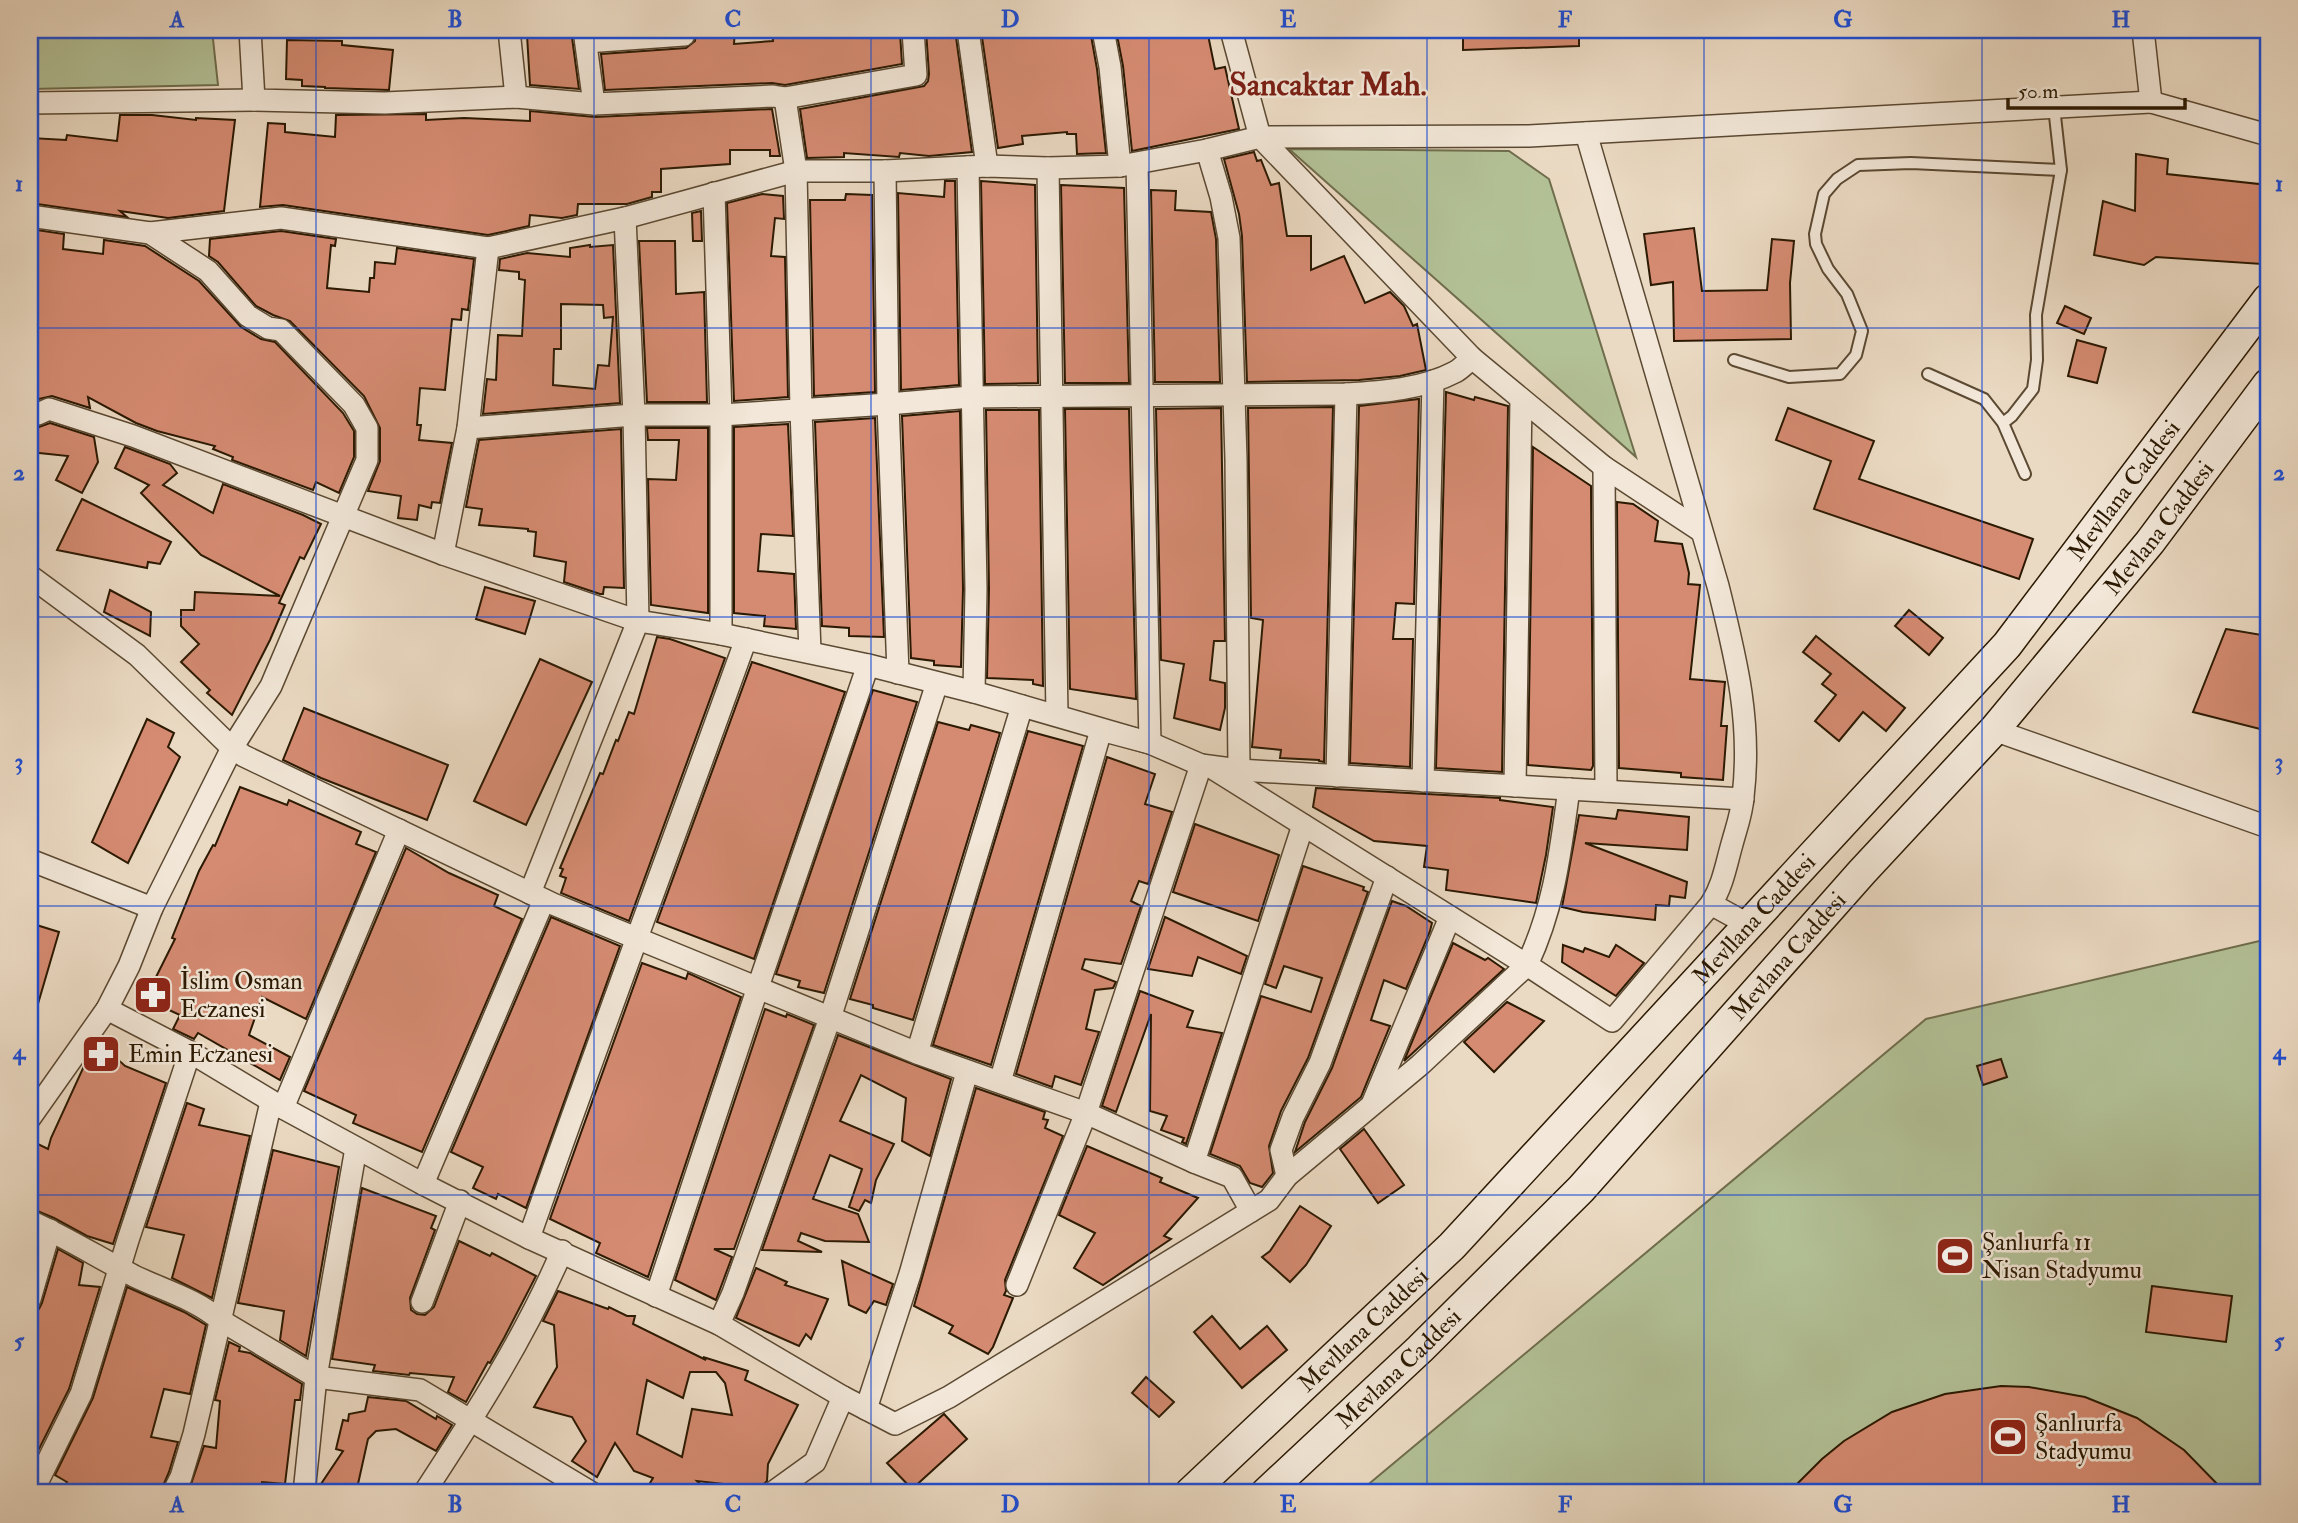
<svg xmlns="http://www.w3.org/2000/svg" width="2298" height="1523" viewBox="0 0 2298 1523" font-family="'IM FELL Double Pica',serif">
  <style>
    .green { fill: #b3c197; stroke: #6f6d4c; stroke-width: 2 }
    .building { fill: #d58b72; stroke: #2b1902; stroke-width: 2; fill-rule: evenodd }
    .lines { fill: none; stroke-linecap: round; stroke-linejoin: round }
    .lane-casing { stroke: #5b4932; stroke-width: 14 }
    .street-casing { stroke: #5b4932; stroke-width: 24 }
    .secondary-casing { stroke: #2b1902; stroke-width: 33 }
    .lane { stroke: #f2e7d8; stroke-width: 10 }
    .street { stroke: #f2e7d8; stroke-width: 21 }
    .secondary { stroke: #f2e7d8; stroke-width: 30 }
    .grid { fill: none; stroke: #1d4ed8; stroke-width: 2; stroke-opacity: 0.55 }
    .labels { text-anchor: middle; stroke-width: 5; stroke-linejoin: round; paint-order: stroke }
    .street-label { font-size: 24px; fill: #2b1902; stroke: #f2e7d8 }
    .poi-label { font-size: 24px; fill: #2b1902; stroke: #f2e7d8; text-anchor: start }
    .district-label { font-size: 32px; font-weight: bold; fill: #7a1f14; stroke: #f2e7d8 }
    .neatline { fill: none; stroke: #1d4ed8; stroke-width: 2.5 }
    .grid-label { font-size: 23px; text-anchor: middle; font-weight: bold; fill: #1d4ed8 }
  </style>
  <rect width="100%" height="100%" fill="#ebdac3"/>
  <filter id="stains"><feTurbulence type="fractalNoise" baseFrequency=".00286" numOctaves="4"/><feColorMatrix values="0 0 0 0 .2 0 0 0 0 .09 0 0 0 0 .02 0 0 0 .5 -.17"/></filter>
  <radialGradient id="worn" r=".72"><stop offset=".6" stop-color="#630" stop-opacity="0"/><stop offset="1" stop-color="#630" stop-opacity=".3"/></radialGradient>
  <!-- green -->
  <g class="green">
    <path d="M38,30H212L218,85L30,89V31Z"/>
    <path d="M1289,149L1509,151L1549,179L1636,457Z"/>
    <path d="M2268,939V1493H1358L1926,1019Z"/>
  </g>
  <!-- building -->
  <g class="building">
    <path d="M543,30H571L579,89L530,85L527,35L544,33Z"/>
    <path d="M696,30H735L734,44L773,41L772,30H864L863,38L882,33L883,36L900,33L902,64L785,85L772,83L605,90L601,54L686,48L695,41Z"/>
    <path d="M926,30H955L972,152L929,156L900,153L899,157L844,153V157L807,158L800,109L924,86L928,81L929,74Z"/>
    <path d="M981,30H1090L1097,69L1106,153L1077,154L1076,134H1067V132L1022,136L1023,144L998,148Z"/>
    <path d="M1116,30H1207L1215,69L1225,67L1239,129L1132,151L1123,66Z"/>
    <path d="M1463,30H1579V46L1463,50Z"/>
    <path d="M287,40L342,41V45L393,50L389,90L325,88V87L302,86V80L286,79Z"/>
    <path d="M772,109L780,156H770V150H730V164L661,169V192H652V197L627,204H578L577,215L562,218L530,215L529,226L488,235L283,205L260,207L268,123L285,124V132L335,137L336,115L426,114V120L464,118L530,121V111L595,117Z"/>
    <path d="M120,115H152L196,120V118L235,120L224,211L168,218L120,211L127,217L30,203L31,138L66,140L67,135L117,141Z"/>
    <path d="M1254,152L1257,161L1261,160L1271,185L1279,183L1287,236H1311V270L1344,256L1365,303L1390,292L1404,306L1413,326L1417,324L1426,370L1400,376L1359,380L1247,382L1242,236L1239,214L1224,159Z"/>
    <path d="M2136,154L2168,159L2167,174L2268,185L2262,264L2156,257L2144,265L2094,255L2103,201L2135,211Z"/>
    <path d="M945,181H955L959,385L901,390L898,193L944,197Z"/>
    <path d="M981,181L1035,185L1038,383L985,384Z"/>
    <path d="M1061,185L1124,188L1129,383H1065Z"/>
    <path d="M1151,190L1176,191L1175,210L1211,212L1216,239L1220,382H1155Z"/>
    <path d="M762,194L783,196L784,219L775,218L771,256L785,257L788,397L734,401L727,203Z"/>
    <path d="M846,194L872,195L875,392L814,396L810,200H845Z"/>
    <path d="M701,211L702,241H693L692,213Z"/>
    <path d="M1694,228L1702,291L1767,290L1772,239L1794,241L1790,283L1791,339L1674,341L1673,282L1651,285L1644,234Z"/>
    <path d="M30,229L64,234L63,249L103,254L104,240L145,246L199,281L241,327L261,339L275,342L343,413L354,431V457L339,493L316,482L313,490L232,460L233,457L213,449L215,446L157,431L136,423L88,397L90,408L52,396L30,401Z"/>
    <path d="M281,231L336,239L335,246L331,245L327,288L369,292L370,278H374L375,262L395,264L397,248L474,259L468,310L462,309L461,320L452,319L445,390L420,388L417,425H421L419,440L452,443L440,503L432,502L431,508L419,505L417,520L398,518L401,496L368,491L380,461V428L364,396L290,321L273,315L256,306L218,262L209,256L210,239Z"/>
    <path d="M639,241H675L676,294L704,292L707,402H647Z"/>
    <path d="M590,245V247L613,245L620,403L483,414L487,379L496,380L498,335L522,336L525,280L519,279V272L499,270L500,259L527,253L570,257V248ZM561,304L603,305L604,318L613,317L609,366L598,365L595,389L553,385L554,349H561Z"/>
    <path d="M2065,306L2091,318L2084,334L2057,323Z"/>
    <path d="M2077,340L2106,348L2097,383L2068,376Z"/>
    <path d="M1446,392L1474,400L1475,397L1508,406L1502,772L1436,768Z"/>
    <path d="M1419,399L1414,604L1396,603L1393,639H1413L1410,767L1350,763L1359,406Z"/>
    <path d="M1333,407L1324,762L1319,761V760L1280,758L1281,750L1252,747L1263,620L1251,618L1248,408Z"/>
    <path d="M1221,408L1225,641H1214L1210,680L1225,683V708L1220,730L1174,718L1184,664L1161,660L1156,409Z"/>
    <path d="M1788,408L1874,441L1859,479L2033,539L2019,579L1814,509L1831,461L1776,440Z"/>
    <path d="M1065,409H1129L1136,699L1070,689Z"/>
    <path d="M986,410H1039L1043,686L1033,684V680L987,678L989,589Z"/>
    <path d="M960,411L963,589L961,667L934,665V661L911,658L902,416Z"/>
    <path d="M875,418L884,637L849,636V628L822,626L815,422Z"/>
    <path d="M50,423L94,437L98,462L82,493L56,480L68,456L30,452V427H39Z"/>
    <path d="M788,424L793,536L761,534L758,571L794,574L796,629L764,626L765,616L734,613V427Z"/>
    <path d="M647,428H708V613L651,605L648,479L676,480L679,440H648Z"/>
    <path d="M621,429L624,588L604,587L603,594H600L564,582L566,562L534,556L536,532L528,531V529L479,525L482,509L466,507L479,440Z"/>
    <path d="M125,447L170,464L177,473L163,485L213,513L223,484L303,515L321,524L304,559L300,557L279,603L285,605L270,640L232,715L207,693L210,690L181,662L199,644L181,626V610H194L195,592L280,596L201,555L141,493L149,485L115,468Z"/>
    <path d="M1533,447L1591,486L1593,766L1591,770L1528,765Z"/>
    <path d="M82,499L171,542L160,564L148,562L147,568L57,550Z"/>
    <path d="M1617,502L1633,504L1658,521L1655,541L1682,544L1689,573L1688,584L1700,585L1690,679L1725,682L1721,726H1727L1723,780L1681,777V773L1619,768Z"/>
    <path d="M485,587L535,601L525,634L476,619Z"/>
    <path d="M110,590L151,612L150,636L104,612Z"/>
    <path d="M1909,610L1943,638L1929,655L1895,626Z"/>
    <path d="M2226,629L2268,636V731L2193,712Z"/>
    <path d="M1816,636L1905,708L1886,731L1863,712L1839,741L1815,721L1836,695L1822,684L1831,674L1803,652Z"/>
    <path d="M657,637L670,639L725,658L629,921L561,893L566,878L560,876L563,869L560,868L600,773L603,774L616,740L618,741L629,712L634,714Z"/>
    <path d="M540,659L592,682L526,825L474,801Z"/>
    <path d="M752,662L845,692L754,959L657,922Z"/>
    <path d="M873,690L917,702L824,993L798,987L800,981L776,974Z"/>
    <path d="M304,708L448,765L427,820L321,778L283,760Z"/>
    <path d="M147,719L174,733L168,747L180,757L128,863L92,842Z"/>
    <path d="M938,722L969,730L971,725L1000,733L913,1020L873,1008V1005L850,999Z"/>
    <path d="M1028,731L1083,746L991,1065L933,1045Z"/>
    <path d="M1107,757L1155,774L1145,804L1172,812L1148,884L1139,881L1131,901L1141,906L1121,964L1085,959L1082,969L1116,982L1113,988L1095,990L1086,1029L1099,1032L1081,1085L1055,1076L1052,1087L1016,1074Z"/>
    <path d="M240,787L287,805L289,800L361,832L356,844L376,852L306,1019L262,997L249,1035L290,1057L280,1080L198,1033L194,1039L173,1029L180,1015L145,999L175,939L172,938L199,871L213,845L215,846Z"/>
    <path d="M1316,788L1500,798V800L1553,807L1546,855L1536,903L1446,890L1448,870L1424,867L1427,846L1374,841L1313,807Z"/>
    <path d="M1618,810L1689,817L1687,850L1585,843L1687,882L1685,898L1670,896L1669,906L1656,905L1655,920L1583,912L1562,907L1579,815L1616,819Z"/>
    <path d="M1195,824L1279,855L1258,921L1173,892Z"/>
    <path d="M406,848L449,873L498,895L494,906L522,919L422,1152L353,1123L356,1115L304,1091Z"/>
    <path d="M1303,866L1364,887L1363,890L1368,892L1308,1058L1281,1111L1269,1146L1273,1173L1262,1187L1250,1183L1240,1166L1210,1154L1261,996L1311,1012L1322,978L1284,966L1276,988L1265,984Z"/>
    <path d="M1392,901L1406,906L1432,923L1430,931L1406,989L1384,980L1371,1020L1390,1026L1361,1097L1295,1152L1305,1122L1332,1068Z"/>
    <path d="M551,917L620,946L526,1208L498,1194L496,1199L473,1188L483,1167L451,1152Z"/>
    <path d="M1165,917L1247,956L1241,974L1198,957L1192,976L1148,969Z"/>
    <path d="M30,923L59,932L35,1014L30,1013Z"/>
    <path d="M1453,943L1485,960L1488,958L1504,969L1404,1061Z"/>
    <path d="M1563,945L1583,952L1585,948L1609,957L1616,945L1644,963L1616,996L1562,962Z"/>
    <path d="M642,963L686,979L688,973L741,997L648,1277L596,1253L600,1243L550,1219Z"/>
    <path d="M1140,991L1193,1011L1187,1027L1222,1033L1186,1144L1182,1142L1184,1138L1161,1130L1167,1116L1150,1111L1151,1014L1116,1112L1102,1106Z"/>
    <path d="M1507,1002L1544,1021L1494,1072L1464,1042Z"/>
    <path d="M765,1009L786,1017L787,1014L814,1025L734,1249H714L732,1257L716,1300L675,1280Z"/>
    <path d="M838,1035L951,1079L930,1156L902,1141L906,1098L861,1075L840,1121L894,1144L876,1180L871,1203L865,1200L859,1211L849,1207L862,1169L830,1155L813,1199L858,1214L869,1242L825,1241L801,1233L798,1241L822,1252L762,1250Z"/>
    <path d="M103,1046L125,1066L166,1083L113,1244L87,1236L54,1218L30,1208V1160L38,1144L48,1149L51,1138L84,1066Z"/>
    <path d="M2001,1059L2007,1077L1983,1085L1977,1066Z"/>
    <path d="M976,1088L1045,1112L1043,1119L1048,1120L1045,1128L1063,1136L1005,1280L1006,1291L1004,1295L1013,1298L993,1347L988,1354L949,1333L953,1326L914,1306Z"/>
    <path d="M187,1103L204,1109L199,1125L250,1136L212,1298L172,1278L184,1235L146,1227Z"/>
    <path d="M1364,1129L1404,1185L1378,1203L1340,1149Z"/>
    <path d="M1087,1146L1162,1178L1160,1182L1198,1198L1164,1236L1171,1239L1103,1285L1074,1268L1095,1233L1059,1215Z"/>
    <path d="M273,1150L339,1167L306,1356L280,1340L284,1311L238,1303Z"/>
    <path d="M362,1188L436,1216L431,1228L435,1230L410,1298L411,1310L417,1314L425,1315L434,1307L459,1241L490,1256L492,1253L536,1276L504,1338L490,1363L488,1362L466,1402L448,1392L454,1377L410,1373L409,1375L373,1371L375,1365L332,1359Z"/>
    <path d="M1300,1206L1331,1226L1306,1265L1290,1282L1262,1257L1270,1251Z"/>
    <path d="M58,1249L83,1263L79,1285L100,1287L69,1389L34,1459L30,1457V1312L39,1309L42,1303Z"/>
    <path d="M842,1261L893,1284L886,1305L874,1301L866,1313L849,1305Z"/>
    <path d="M756,1268L787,1282L785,1285L828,1299L811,1339L806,1334L799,1346L736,1318Z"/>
    <path d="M2152,1286L2232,1296L2226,1342L2146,1332Z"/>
    <path d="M127,1287L184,1312L206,1325L190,1394L164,1389L151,1437L178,1442L169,1472L160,1493H61L67,1482L55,1475L93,1398Z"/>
    <path d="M558,1291L608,1309L609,1307L627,1316H635L633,1324L706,1360L703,1357L748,1371L745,1380L798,1405L768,1464L767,1481L760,1488L697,1481L709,1493H644L653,1478L634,1471L615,1443L597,1477L572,1461L586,1441L572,1417L534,1407L557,1367L554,1325L543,1321ZM690,1372H716L725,1383L732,1415L692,1409L682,1457L637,1434L647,1380L683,1398Z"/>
    <path d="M1212,1316L1240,1349L1267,1326L1287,1350L1242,1388L1194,1332Z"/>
    <path d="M229,1342L240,1347L239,1351L250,1353L302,1384L300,1400H295L285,1484L262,1482L261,1487L228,1484L227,1493H188L204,1446L216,1448L220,1401L215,1400Z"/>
    <path d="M1146,1377L1174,1402L1159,1417L1132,1393Z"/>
    <path d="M2001,1386L2029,1387L2085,1397L2137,1418L2184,1450L2226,1493H1788L1822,1459L1844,1441L1892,1412L1945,1394Z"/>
    <path d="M368,1397L406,1401L436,1419L437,1416L452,1425L436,1451L396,1429L376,1431L368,1439L356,1493H329L319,1487L343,1451L336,1449L343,1420L348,1421L349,1414L365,1411Z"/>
    <path d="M944,1414L967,1439L912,1489L887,1463Z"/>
  </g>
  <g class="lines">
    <!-- lane casing -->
    <g class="lane-casing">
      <g id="lane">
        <path d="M1734,360L1789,377L1840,374L1856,355L1862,331L1847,294L1828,269L1816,244L1815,234L1824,194L1837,179L1858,165L1911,163L2061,170"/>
        <path d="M1928,374L1984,399L2003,423L2025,474"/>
        <path d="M2003,423L2012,416L2033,389L2037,360L2036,315L2061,170L2054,107"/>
      </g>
    </g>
    <!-- street casing -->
    <g class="street-casing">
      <g id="street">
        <path d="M250,30L254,100L385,103L516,97L594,104L773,96L785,98L916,75L913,30"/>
        <path d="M509,30L516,97"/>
        <path d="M584,30L594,104"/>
        <path d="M968,30L987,166"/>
        <path d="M1103,30L1110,67L1120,166"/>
        <path d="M1231,30L1260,137L1529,136L2151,102"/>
        <path d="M2143,30L2151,102L2268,135"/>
        <path d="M586,42L684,35"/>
        <path d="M785,98L796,171L801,410L810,652"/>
        <path d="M30,103L254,100"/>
        <path d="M1586,133L1718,586C1736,659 1752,721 1743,797C1742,813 1736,829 1732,844C1726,865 1723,885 1711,904L1749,925"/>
        <path d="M1207,150L1221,197L1229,238L1236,459L1239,770"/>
        <path d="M968,167L976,589L974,692"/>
        <path d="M1048,168L1057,715"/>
        <path d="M885,171L888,404L898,673"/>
        <path d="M714,193L721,415V634"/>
        <path d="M30,216L150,233L208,271L248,316L268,328L281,330L354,405L367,428V460L271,686L232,748L152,908L129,966L107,1009L30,1118"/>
        <path d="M150,233L281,218L488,248L625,218L796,171H885L987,166L1048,168L1120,166L1207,150L1260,137L1472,358L1604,467L1701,531"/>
        <path d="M30,414H38L49,409L133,436L443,554L638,621L721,634L868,665L974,692L1150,743L1137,164"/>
        <path d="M468,428L634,415H721L888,404L971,397L1346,394C1382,392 1423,389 1455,372C1461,369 1466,363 1472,358"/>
        <path d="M1604,467L1606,791"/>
        <path d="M443,554L468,428L488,248"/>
        <path d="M30,576L137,655L232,748L244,756L553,904L917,1053L1086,1113L1194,1162L1232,1177L1251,1211"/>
        <path d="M1994,730L2268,827"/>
        <path d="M1214,769L1527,965C1555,905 1560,853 1569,789"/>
        <path d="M1337,776L1346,394"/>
        <path d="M1423,781L1433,381"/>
        <path d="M1515,786L1521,399"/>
        <path d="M30,860L152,908"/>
        <path d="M530,893L638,621L634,415L625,218"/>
        <path d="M107,1009L190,1052L283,1108L423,1184L529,1238L719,1324L843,1397L895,1424L949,1397L1269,1200L1287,1176L1420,1065L1527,965L1612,1021L1711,904"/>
        <path d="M917,1053L1022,706"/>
        <path d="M1000,1082L1101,730L1150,743L1201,765L1239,770L1743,799"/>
        <path d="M1373,1102L1450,917"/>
        <path d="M283,1108L399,830"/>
        <path d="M1194,1162L1303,825"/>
        <path d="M1287,1176L1281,1150L1293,1117L1320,1063L1387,877"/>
        <path d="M423,1184L544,900"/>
        <path d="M30,1221C66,1237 99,1258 134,1276C163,1290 196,1299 220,1320L316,1377L420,1390L592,1493"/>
        <path d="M529,1238C599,1038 674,839 746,639"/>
        <path d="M1017,1285L1086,1113L1201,765"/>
        <path d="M656,1296L758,987L868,665"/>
        <path d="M30,1299L50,1230"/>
        <path d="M422,1302L460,1201"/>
        <path d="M719,1324L733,1293L830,1018L937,683"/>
        <path d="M866,1409L910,1274L967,1072"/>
        <path d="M32,1493L81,1394L128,1240L190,1052"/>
        <path d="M173,1493L181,1477L194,1434L271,1102"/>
        <path d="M304,1493L316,1377L356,1148"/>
        <path d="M424,1493C475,1415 525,1337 562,1251"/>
        <path d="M772,1493L815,1462L843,1397"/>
      </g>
    </g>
    <!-- secondary casing -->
    <g class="secondary-casing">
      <g id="secondary">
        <path id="s1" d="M1190,1493L1452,1246L2007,645L2268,299"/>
        <path id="s2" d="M1266,1493L1420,1349L1581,1189L1862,872L1994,730L2150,542L2268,384"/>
      </g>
    </g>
    <!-- lane -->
    <use href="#lane" class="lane"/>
    <!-- street -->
    <use href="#street" class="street"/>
    <!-- secondary -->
    <use href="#secondary" class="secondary"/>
  </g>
  <!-- grid -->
  <path class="grid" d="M316,30V1493M594,30V1493M871,30V1493M1149,30V1493M1427,30V1493M1704,30V1493M1982,30V1493M30,328H2268M30,617H2268M30,906H2268M30,1195H2268"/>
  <!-- icons -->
  <defs>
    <g id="pharmacy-square" transform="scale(2.0125)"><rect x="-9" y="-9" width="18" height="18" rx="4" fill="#8f2418" stroke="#f2e7d8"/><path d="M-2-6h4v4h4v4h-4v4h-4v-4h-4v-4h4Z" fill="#fff"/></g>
    <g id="stadium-square" transform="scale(2.0125)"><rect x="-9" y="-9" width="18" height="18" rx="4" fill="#8f2418" stroke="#f2e7d8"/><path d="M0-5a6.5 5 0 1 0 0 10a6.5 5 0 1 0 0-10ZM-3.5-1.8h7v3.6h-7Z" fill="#fff"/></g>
  </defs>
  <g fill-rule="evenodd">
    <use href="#pharmacy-square" x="153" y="995"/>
    <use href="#pharmacy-square" x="101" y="1054"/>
    <use href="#stadium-square" x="1955" y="1256"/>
    <use href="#stadium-square" x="2008" y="1437"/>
  </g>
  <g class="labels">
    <!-- street labels -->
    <g class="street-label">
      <text dy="8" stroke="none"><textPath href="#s1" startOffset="1372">Mevllana Caddesi</textPath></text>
      <text dy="8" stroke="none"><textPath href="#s2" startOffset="1316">Mevlana Caddesi</textPath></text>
      <text dy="8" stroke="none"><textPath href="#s1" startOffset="805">Mevllana Caddesi</textPath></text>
      <text dy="8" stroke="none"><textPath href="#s2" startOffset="749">Mevlana Caddesi</textPath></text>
      <text dy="8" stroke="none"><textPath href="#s1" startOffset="238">Mevllana Caddesi</textPath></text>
      <text dy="8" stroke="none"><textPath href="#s2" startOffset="182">Mevlana Caddesi</textPath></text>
    </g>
    <!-- poi labels -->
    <g class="poi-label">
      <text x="180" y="989">İslim Osman<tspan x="180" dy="28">Eczanesi</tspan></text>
      <text x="128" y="1062">Emin Eczanesi</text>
      <text x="1982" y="1250">Şanlıurfa 11<tspan x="1982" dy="28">Nisan Stadyumu</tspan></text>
      <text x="2035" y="1431">Şanlıurfa<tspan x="2035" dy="28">Stadyumu</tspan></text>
    </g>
    <!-- district labels -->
    <g class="district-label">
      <text x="1328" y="95">Sancaktar Mah.</text>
    </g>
  </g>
  <!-- margin -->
  <rect width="2298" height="1523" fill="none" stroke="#ebdac3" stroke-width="77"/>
  <!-- scale -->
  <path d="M2008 98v10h177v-10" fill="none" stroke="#2b1902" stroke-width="3.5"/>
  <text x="2018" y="98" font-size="21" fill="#2b1902" stroke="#f2e7d8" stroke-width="5" paint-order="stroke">50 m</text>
  <rect x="38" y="38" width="2222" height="1446" class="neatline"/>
  <g class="grid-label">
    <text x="177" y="27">A</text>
    <text x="455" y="27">B</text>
    <text x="733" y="27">C</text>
    <text x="1010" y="27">D</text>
    <text x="1288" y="27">E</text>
    <text x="1565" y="27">F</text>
    <text x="1843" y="27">G</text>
    <text x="2121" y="27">H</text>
    <text x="19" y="191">1</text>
    <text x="2279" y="191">1</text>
    <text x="19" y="480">2</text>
    <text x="2279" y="480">2</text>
    <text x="19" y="769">3</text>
    <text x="2279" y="769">3</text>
    <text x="19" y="1059">4</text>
    <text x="2279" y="1059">4</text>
    <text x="19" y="1348">5</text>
    <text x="2279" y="1348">5</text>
    <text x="177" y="1512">A</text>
    <text x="455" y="1512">B</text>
    <text x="733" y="1512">C</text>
    <text x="1010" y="1512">D</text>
    <text x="1288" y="1512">E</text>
    <text x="1565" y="1512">F</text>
    <text x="1843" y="1512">G</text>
    <text x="2121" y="1512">H</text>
  </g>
  <rect width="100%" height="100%" filter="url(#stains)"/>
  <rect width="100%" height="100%" fill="url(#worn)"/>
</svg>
